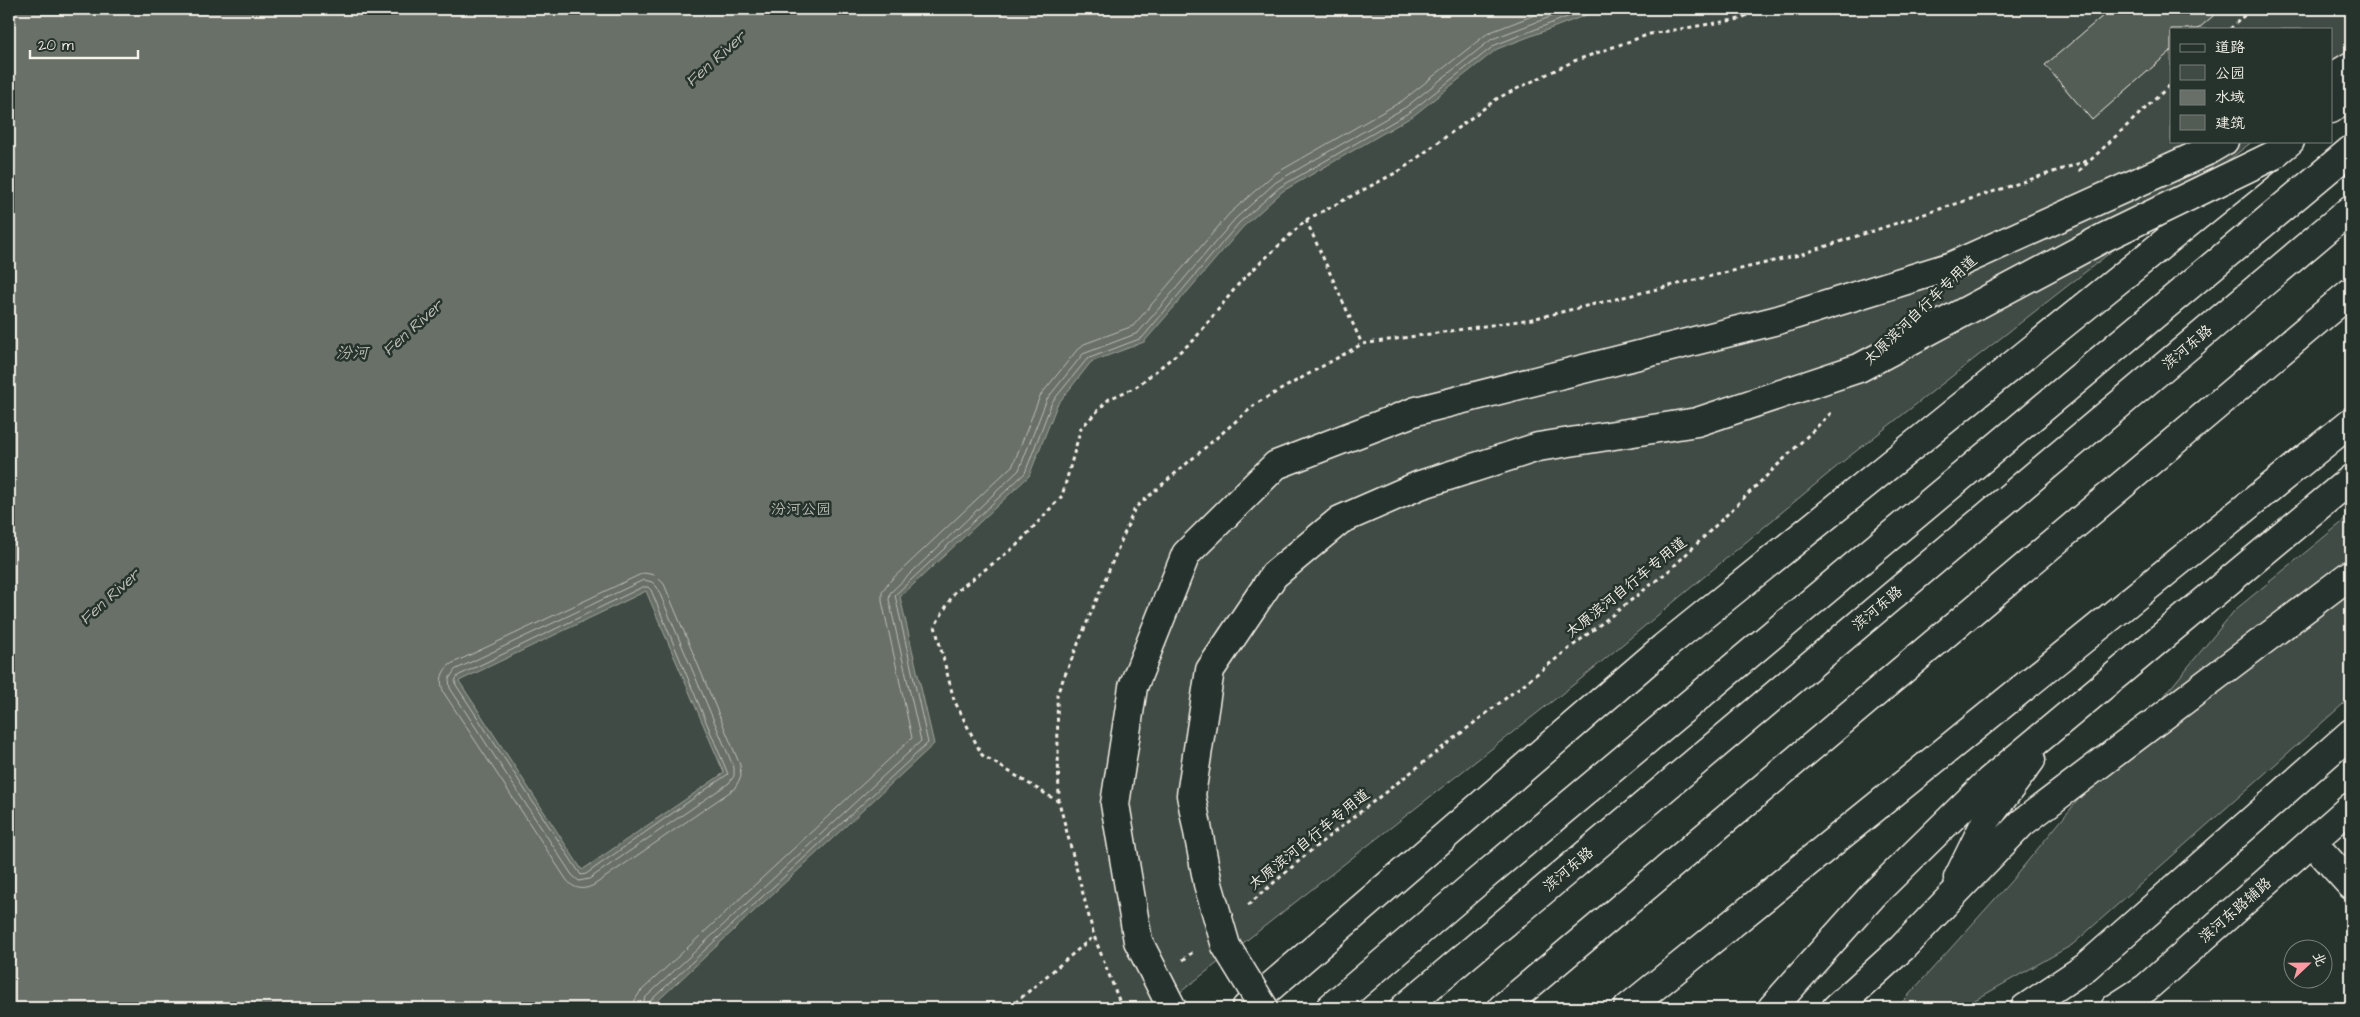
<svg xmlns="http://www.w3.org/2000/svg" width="2360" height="1017" viewBox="0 0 2360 1017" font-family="'Architects Daughter','LXGW WenKai TC',sans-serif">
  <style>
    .green { fill: #414b45; stroke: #9a9e96 }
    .water { fill: #676f68; stroke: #9fa39b; fill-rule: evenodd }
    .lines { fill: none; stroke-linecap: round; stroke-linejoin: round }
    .shore { stroke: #bcbdb5; stroke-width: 1 }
    .building { fill: #525c55; stroke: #f4f1e8 }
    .street-casing { stroke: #f4f1e8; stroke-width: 31 }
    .secondary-casing { stroke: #f4f1e8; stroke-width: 31 }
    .highway-casing { stroke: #f4f1e8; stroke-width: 31 }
    .path { stroke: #f4f1e8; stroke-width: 3; stroke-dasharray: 4 4; stroke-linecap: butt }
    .street { stroke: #26332d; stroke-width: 28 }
    .secondary { stroke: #26332d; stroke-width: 28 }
    .highway { stroke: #26332d; stroke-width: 28 }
    .highway-bridge-casing { stroke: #f4f1e8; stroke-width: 31; stroke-linecap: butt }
    .highway-bridge { stroke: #26332d; stroke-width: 28 }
    .labels { text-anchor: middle; stroke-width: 5; stroke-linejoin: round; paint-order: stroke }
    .street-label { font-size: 15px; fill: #f4f1e8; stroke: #26332d }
    .park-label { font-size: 15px; fill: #bebfb7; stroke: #26332d }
    .water-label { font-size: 16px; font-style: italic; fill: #bcbdb5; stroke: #26332d }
  </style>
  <rect width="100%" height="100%" fill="#26332d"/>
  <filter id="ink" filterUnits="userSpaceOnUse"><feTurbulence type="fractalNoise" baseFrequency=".02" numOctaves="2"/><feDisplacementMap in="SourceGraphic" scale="10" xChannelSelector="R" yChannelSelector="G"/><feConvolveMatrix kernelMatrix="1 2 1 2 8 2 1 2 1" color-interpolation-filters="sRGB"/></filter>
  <g filter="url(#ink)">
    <!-- green -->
    <g class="green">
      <path d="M9,9H2351V64L2331,80V29H2171V141H2253L1846,459L1582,678L1160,1008H9Z"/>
      <path d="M2351,515V697L2072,945L1961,1008H1897L2012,880L2235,610Z"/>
    </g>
    <!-- water -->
    <path class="water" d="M9,9H1602L1497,49L1413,116L1283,191L1243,227L1144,342L1091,362L1057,405L1029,476L900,597L934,744L650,1008H9ZM646,591L724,773L582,870L459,681Z"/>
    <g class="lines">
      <!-- shore -->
      <g class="shore">
        <path d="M644,573L655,575L664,584L740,765L741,777L734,789L594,885C583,891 573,889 566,879L444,693C439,681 441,671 451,664Z"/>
        <path d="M644,580L652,582L657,587L734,768V776L729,783L589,879L579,881L572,875L450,688L449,679L455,670Z"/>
        <path d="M643,587H648L651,590L728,774L586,874L581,875L456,685L455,681L458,676Z"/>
        <path d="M633,1008L635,1000L640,992L912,738L882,601V592L888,583L1013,465L1040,396L1077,350L1084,344L1133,326L1229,214L1273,175L1402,101L1488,33L1550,9"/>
        <path d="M641,1008L645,998L921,741L889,600L890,593L1019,470L1047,399L1083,354L1138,333L1235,219L1276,182L1406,107L1492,39L1571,9"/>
        <path d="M647,1008L649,1002L928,743L895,595L1025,473L1052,402L1087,359L1142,338L1239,223L1280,187L1410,112L1495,45L1588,9"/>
      </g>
    </g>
    <!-- building -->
    <path class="building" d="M2111,9H2221L2198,29H2171V51L2092,120L2045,65Z"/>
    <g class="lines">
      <!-- street casing -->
      <g class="street-casing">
        <path id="street" d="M2312,842L2351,885"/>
      </g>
      <!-- secondary casing -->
      <g class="secondary-casing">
        <path id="secondary" d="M2115,1008L2146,988L2351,807"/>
      </g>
      <!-- highway casing -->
      <g class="highway-casing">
        <g id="highway">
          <path d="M2331,78L2351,66"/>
          <path d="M2331,109L2351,92"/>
          <path d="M2207,151L2224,141"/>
          <path d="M1958,878L1987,819L2031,760"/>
          <path d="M1246,1008L1664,647L2290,141"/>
          <path d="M1330,1008L1476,883L2351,150"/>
          <path d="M1404,1008L2351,209"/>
          <path d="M1502,1008L2351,292"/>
          <path d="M1628,1008L2351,422"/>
          <path d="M1772,1008L1874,894L1989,781L2351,479"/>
          <path d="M1836,1008L1902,948L2022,823L2351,574"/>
          <path d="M2025,1008L2086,967L2351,733"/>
        </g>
      </g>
      <!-- path -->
      <g class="path">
        <path d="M2230,29L2251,9"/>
        <path d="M2079,171L2171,84"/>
        <path d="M1306,220L1362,344"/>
        <path d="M1059,802L982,755L954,700L935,626L954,593L1016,546L1062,496L1081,428L1109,399L1136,387L1193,341L1241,281L1306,220L1401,170L1498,98L1574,61L1650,34L1740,19L1758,9"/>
        <path d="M1248,905L1314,848L1671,569L1831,413"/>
        <path d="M1183,960L1194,951"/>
        <path d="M1009,1008L1094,936"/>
        <path d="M1122,1008L1094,936L1059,802L1057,694L1135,508L1257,403L1362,344L1532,319L1799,255L2090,160"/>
        <path d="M1127,1008L1133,1003"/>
      </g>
      <!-- street -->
      <use href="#street" class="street"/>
      <!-- secondary -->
      <use href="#secondary" class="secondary"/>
      <!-- highway -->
      <use href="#highway" class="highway"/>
      <!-- highway-bridge casing -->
      <g class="highway-bridge-casing">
        <g id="highway-bridge">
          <path d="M1172,1008L1138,941L1115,804L1133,687L1186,554L1276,465L1416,411L1778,320L1952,266L2207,151"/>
          <path d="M1264,1008L1226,946L1208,884L1191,795L1210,670L1274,575L1340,520L1420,485L1538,447L1697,422L1859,368L2105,237L2274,155"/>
        </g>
      </g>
      <!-- highway-bridge -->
      <use href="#highway-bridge" class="highway-bridge"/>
    </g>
  </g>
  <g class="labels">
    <!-- street labels -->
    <g class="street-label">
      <text transform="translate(1920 310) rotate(-44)" y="5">太原滨河自行车专用道</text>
      <text transform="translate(2187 347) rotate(-40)" y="5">滨河东路</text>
      <text transform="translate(1626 587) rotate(-39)" y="5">太原滨河自行车专用道</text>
      <text transform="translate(1877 608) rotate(-40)" y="5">滨河东路</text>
      <text transform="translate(1309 839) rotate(-39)" y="5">太原滨河自行车专用道</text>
      <text transform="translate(1568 869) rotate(-40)" y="5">滨河东路</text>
      <text transform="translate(2235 910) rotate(-41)" y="5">滨河东路辅路</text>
    </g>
    <!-- park labels -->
    <g class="park-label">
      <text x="801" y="514">汾河公园</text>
    </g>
    <!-- water labels -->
    <g class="water-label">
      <text transform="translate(715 58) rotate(-42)" y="6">Fen River</text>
      <text transform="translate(412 327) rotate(-42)" y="6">Fen River</text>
      <text x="352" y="358">汾河</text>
      <text transform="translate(109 596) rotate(-42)" y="6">Fen River</text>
    </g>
  </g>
  <!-- margin -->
  <rect width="2360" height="1017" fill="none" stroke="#26332d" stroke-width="30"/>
  <rect x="15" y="15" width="2330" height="987" fill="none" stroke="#f4f1e8" stroke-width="2" filter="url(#ink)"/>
  <!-- legend -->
  <rect x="2170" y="28" width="162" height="115" fill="#26332d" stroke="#787f78"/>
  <rect x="2180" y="44" width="25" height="8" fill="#26332d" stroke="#787f78"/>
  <text x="2215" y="52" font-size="15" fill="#f4f1e8">道路</text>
  <rect x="2180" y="65" width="25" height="15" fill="#414b45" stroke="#787f78"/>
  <text x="2215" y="78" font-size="15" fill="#f4f1e8">公园</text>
  <rect x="2180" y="90" width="25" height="15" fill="#676f68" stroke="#787f78"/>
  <text x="2215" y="102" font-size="15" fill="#f4f1e8">水域</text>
  <rect x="2180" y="115" width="25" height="15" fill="#525c55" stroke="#787f78"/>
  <text x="2215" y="128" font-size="15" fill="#f4f1e8">建筑</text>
  <!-- north arrow -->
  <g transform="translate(2308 964) rotate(68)"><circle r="24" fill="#26332d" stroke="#787f78"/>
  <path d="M0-4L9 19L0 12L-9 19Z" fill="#ff9aa2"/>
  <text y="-8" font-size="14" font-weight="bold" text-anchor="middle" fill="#f4f1e8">北</text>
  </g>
  <!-- scale -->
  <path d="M30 50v8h108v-8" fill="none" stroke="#f4f1e8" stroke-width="2.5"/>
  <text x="38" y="50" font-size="15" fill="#f4f1e8" stroke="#26332d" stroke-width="4" paint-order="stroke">20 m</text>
</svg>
